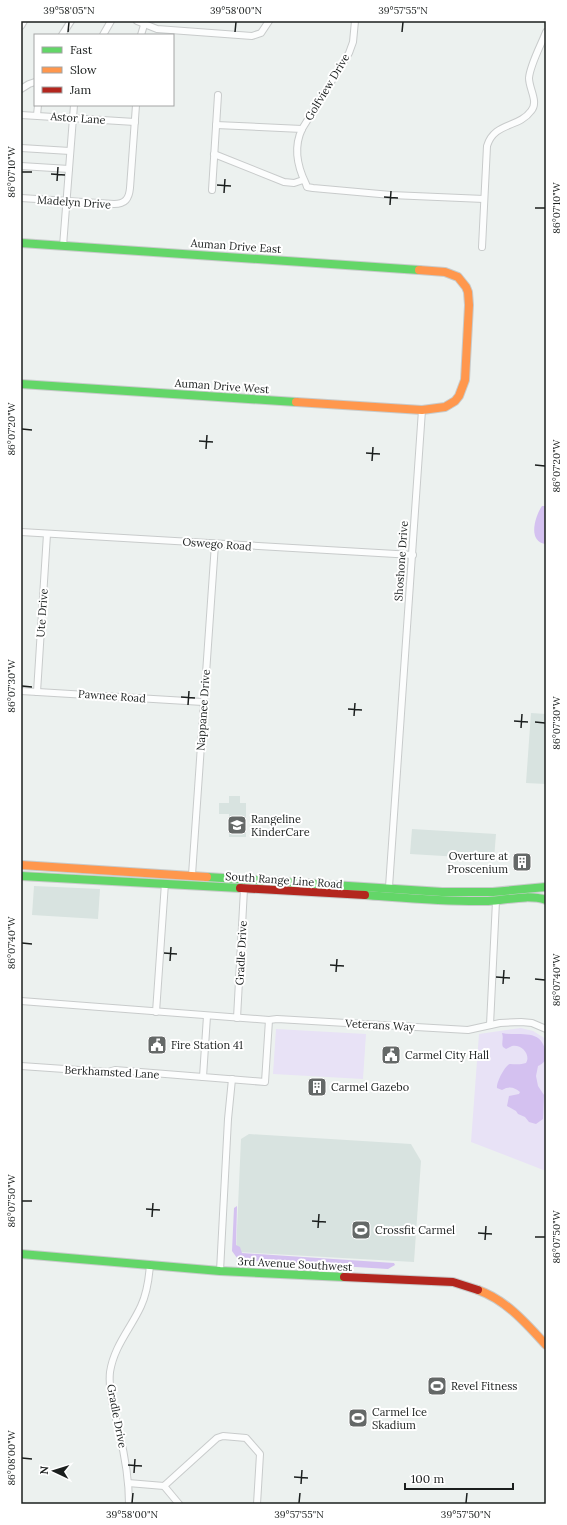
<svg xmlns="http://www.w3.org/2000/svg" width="567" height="1525" viewBox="0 0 567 1525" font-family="Lora,serif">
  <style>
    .built { fill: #d8e3e0 }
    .green { fill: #e8e2f6 }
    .water { fill: #d4c1f0 }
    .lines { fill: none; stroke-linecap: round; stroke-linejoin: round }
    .street-casing { stroke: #c8cbcb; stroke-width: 8 }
    .fast-casing { stroke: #c8cbcb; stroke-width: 10 }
    .slow-casing { stroke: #c8cbcb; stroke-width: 10 }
    .jam-casing { stroke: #c8cbcb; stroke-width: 10 }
    .street { stroke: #fcfdfd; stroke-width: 6 }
    .fast { stroke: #63d668; stroke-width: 8 }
    .slow { stroke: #ff974d; stroke-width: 8 }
    .jam { stroke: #b3261e; stroke-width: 8 }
    .ticks { fill: none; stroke: #1b1f1e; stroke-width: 1.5 }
    .labels { text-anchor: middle; stroke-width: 4; stroke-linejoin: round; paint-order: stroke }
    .street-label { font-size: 11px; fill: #1b1f1e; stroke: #fff }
    .poi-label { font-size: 11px; fill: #1b1f1e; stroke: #fff; text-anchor: start }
    .neatline { fill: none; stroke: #1b1f1e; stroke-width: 1.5 }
    .ticks-label { font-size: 10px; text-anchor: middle; fill: #1b1f1e }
  </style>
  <rect width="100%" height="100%" fill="#ecf1ef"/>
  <!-- built -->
  <g class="built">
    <path d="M531,713L546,714V784L526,783Z"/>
    <path d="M229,796H240V803H246V837H229V814H219V803H229Z"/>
    <path d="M412,829L496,834L494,859L410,854Z"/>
    <path d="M34,886L100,889L98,919L32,915Z"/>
    <path d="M249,1134L411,1144L421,1161L414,1262L236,1252L241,1139Z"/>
  </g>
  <!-- green -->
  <g class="green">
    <path d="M521,1028L533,1031L546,1039V1171L471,1142L479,1034Z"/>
    <path d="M276,1029L366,1034L363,1079L273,1074Z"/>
  </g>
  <!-- water -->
  <g class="water">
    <path d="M542,506H546V544C527,542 535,516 542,506Z"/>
    <path d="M502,1033C521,1037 542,1027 546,1054C547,1060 543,1064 538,1066L536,1076L538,1086L544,1095L543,1119L536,1124L529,1122L525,1117L518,1114L516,1111L507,1106L509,1096L519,1094L520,1092C514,1087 509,1086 502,1090L497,1088C496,1083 505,1065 510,1064C515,1064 520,1065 526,1063C531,1055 522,1044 512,1046C510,1047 508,1048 506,1049L503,1047C501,1043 504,1039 502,1033Z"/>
    <path d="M237,1206L236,1245L240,1247L242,1253L394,1263L395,1265L388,1269L240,1260L237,1258L232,1251L234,1208Z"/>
  </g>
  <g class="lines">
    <!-- street casing -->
    <g class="street-casing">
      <g id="street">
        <path d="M137,21L157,29L252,36L261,33L269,21"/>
        <path d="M355,21L353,42L349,53L302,129C293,148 297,166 306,184L307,187L313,188L391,195L484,199"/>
        <path d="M21,26L24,21"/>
        <path d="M62,35L71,21"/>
        <path d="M103,35L111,21"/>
        <path d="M141,35L144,25"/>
        <path d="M21,89L29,84L35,82"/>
        <path d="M21,115L135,122"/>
        <path d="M37,115L38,105"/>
        <path d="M216,125L302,129"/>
        <path d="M21,148L70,151"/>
        <path d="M214,154L284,182L294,183L303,180"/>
        <path d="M21,166L69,169"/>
        <path d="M212,190L218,95"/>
        <path d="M21,198L114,204C125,204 129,199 130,188L136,105"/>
        <path d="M63,246L74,105"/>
        <path d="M482,247L487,146C494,122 519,128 531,111C539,102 529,89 529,78C530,65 541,45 546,32"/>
        <path d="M21,532L413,555"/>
        <path d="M21,691L203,702"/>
        <path d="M37,692L47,534"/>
        <path d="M192,875L215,544"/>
        <path d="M389,887L422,410"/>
        <path d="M21,1001L269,1020L277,1019L468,1030L500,1023L521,1022L532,1023L546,1029"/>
        <path d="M156,1012L165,883"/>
        <path d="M207,1016L203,1077L265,1082L269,1020"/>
        <path d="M237,1018L244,889"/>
        <path d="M490,1025L496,901"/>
        <path d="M21,1066L108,1072L115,1070L203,1077"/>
        <path d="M220,1271L228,1119L232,1079"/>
        <path d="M128,1483L164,1486L217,1438L223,1436L246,1438L260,1454L257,1504"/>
        <path d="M164,1486L179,1504"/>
        <path d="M129,1504C129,1479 125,1456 119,1432C115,1412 108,1392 110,1372C114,1346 131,1328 141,1306C147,1293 149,1279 150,1264"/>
      </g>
    </g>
    <!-- fast casing -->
    <g class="fast-casing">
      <g id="fast">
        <path d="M21,243L419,270"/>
        <path d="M21,384L296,402"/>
        <path d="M21,876L240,888"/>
        <path d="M207,877L442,892H493L546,887"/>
        <path d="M365,895C406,898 447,902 488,901C507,900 528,894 546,900"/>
        <path d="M21,1254L220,1271L344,1277"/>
      </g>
    </g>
    <!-- slow casing -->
    <g class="slow-casing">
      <g id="slow">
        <path d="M296,402L422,410L445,407L455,401L459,396L465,380L469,305L468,292L466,287L458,277L445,272L419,270"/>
        <path d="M21,865L207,877"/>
        <path d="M478,1290C506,1300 526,1323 546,1345"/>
      </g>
    </g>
    <!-- jam casing -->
    <g class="jam-casing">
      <g id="jam">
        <path d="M240,888L365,895"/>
        <path d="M344,1277L453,1282L478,1290"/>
      </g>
    </g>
    <!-- street -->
    <use href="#street" class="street"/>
    <!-- fast -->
    <use href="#fast" class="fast"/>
    <!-- slow -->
    <use href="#slow" class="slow"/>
    <!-- jam -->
    <use href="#jam" class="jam"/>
  </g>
  <!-- ticks -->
  <path class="ticks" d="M68,32L69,22M235,32L236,22M402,32L403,22M22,172H32M51,174L65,175M57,181L58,167M217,185L231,186M224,193L225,179M384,197L398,198M390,205L391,191M535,208H545M22,429L32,430M199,441L213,442M206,449L207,435M366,453L380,454M372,461L373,447M535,465L545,466M22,686L32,687M181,697L195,698M188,705L189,691M348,709L362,710M354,716L355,703M514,721L528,722M535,722L545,723M521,728L522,714M22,943L32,944M164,953L177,954M170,961L171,947M330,965L344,966M336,972L337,959M496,977L510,978M535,979L545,980M503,984L504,970M22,1201H32M146,1209L160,1210M152,1217L153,1203M312,1221L326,1222M318,1228L319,1214M478,1233L492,1234M535,1237H545M485,1240L486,1226M22,1458L32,1459M128,1465L142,1466M134,1473L135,1459M294,1477L308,1478M301,1484L302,1470M132,1503L133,1493M299,1503L300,1493M466,1503L467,1493"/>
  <!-- icons -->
  <defs>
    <g id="school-square" transform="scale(1)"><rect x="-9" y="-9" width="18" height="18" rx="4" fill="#646867" stroke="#fff"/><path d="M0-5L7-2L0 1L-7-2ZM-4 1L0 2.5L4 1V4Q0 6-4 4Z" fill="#fff"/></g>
    <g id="building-square" transform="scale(1)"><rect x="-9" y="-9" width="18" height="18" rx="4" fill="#646867" stroke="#fff"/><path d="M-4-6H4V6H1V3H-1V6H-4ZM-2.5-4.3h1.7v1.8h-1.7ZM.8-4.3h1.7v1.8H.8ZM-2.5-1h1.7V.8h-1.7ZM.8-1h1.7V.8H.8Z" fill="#fff"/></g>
    <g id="civic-square" transform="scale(1)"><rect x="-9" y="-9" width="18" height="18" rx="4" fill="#646867" stroke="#fff"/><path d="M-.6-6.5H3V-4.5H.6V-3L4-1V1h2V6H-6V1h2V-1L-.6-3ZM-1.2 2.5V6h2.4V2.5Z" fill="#fff"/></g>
    <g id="stadium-square" transform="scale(1)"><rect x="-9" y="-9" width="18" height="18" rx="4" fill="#646867" stroke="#fff"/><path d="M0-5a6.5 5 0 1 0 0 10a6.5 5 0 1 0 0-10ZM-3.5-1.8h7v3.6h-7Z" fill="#fff"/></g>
  </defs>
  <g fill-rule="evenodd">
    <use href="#school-square" x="237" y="825"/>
    <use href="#building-square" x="522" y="862"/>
    <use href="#civic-square" x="157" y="1045"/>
    <use href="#civic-square" x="391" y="1055"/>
    <use href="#building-square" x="317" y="1087"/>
    <use href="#stadium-square" x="361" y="1230"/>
    <use href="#stadium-square" x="437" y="1386"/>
    <use href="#stadium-square" x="358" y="1418"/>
  </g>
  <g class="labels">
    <!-- street labels -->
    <g class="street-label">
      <text transform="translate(327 87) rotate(-59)" y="4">Golfview Drive</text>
      <text transform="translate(78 118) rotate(4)" y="4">Astor Lane</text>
      <text transform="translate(74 202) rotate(4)" y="4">Madelyn Drive</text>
      <text transform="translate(236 246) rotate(4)" y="4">Auman Drive East</text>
      <text transform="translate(222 386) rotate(4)" y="4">Auman Drive West</text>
      <text transform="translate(217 544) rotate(4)" y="4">Oswego Road</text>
      <text transform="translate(401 561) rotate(-86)" y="4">Shoshone Drive</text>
      <text transform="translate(42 613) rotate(-86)" y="4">Ute Drive</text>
      <text transform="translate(112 696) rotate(4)" y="4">Pawnee Road</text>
      <text transform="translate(203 710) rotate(-86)" y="4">Nappanee Drive</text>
      <text transform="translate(284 880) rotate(4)" y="4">South Range Line Road</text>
      <text transform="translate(241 953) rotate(-87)" y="4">Gradle Drive</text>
      <text transform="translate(380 1025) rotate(3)" y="4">Veterans Way</text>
      <text transform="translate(112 1072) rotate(3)" y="4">Berkhamsted Lane</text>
      <text transform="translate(295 1264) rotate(3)" y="4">3rd Avenue Southwest</text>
      <text transform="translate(117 1416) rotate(79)" y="4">Gradle Drive</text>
    </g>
    <!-- poi labels -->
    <g class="poi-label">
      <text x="251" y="823">Rangeline<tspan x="251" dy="13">KinderCare</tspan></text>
      <text x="508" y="860" text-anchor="end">Overture at<tspan x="508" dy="13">Proscenium</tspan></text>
      <text x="171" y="1049">Fire Station 41</text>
      <text x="405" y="1059">Carmel City Hall</text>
      <text x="331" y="1091">Carmel Gazebo</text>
      <text x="375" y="1234">Crossfit Carmel</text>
      <text x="451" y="1390">Revel Fitness</text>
      <text x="372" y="1416">Carmel Ice<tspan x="372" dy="13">Skadium</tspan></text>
    </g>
  </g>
  <!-- border -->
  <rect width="567" height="1525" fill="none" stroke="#ffffff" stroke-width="44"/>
  <!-- legend -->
  <rect x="34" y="34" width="140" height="72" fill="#ffffff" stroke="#a4a5a5"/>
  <rect x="42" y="47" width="20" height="6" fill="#63d668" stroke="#a4a5a5"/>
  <text x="70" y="54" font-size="12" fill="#1b1f1e">Fast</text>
  <rect x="42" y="67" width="20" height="6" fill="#ff974d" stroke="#a4a5a5"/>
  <text x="70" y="74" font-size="12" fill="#1b1f1e">Slow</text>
  <rect x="42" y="87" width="20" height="6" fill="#b3261e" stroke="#a4a5a5"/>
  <text x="70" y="94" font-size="12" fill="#1b1f1e">Jam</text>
  <!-- north arrow -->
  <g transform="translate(54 1471) rotate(274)" stroke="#ffffff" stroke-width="3" paint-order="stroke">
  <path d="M0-3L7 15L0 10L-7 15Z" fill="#1b1f1e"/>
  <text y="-6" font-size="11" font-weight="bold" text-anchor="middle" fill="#1b1f1e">N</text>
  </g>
  <!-- scale -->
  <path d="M405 1483v6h108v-6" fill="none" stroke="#1b1f1e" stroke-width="2"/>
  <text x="411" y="1483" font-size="12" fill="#1b1f1e" stroke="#ffffff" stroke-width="3" paint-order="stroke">100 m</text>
  <rect x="22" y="22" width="523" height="1481" class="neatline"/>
  <g class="ticks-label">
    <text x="69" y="14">39°58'05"N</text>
    <text x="236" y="14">39°58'00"N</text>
    <text x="403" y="14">39°57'55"N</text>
    <text transform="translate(11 172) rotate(-90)" y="4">86°07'10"W</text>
    <text transform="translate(556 208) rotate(-90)" y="4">86°07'10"W</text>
    <text transform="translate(11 429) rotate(-90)" y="4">86°07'20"W</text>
    <text transform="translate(556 466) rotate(-90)" y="4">86°07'20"W</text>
    <text transform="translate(11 686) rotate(-90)" y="4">86°07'30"W</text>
    <text transform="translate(556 723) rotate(-90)" y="4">86°07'30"W</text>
    <text transform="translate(11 943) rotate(-90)" y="4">86°07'40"W</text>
    <text transform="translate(556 980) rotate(-90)" y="4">86°07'40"W</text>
    <text transform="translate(11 1201) rotate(-90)" y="4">86°07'50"W</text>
    <text transform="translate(556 1237) rotate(-90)" y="4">86°07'50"W</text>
    <text transform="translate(11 1458) rotate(-90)" y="4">86°08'00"W</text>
    <text x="132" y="1518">39°58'00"N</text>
    <text x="299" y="1518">39°57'55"N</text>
    <text x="466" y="1518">39°57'50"N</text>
  </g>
</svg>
